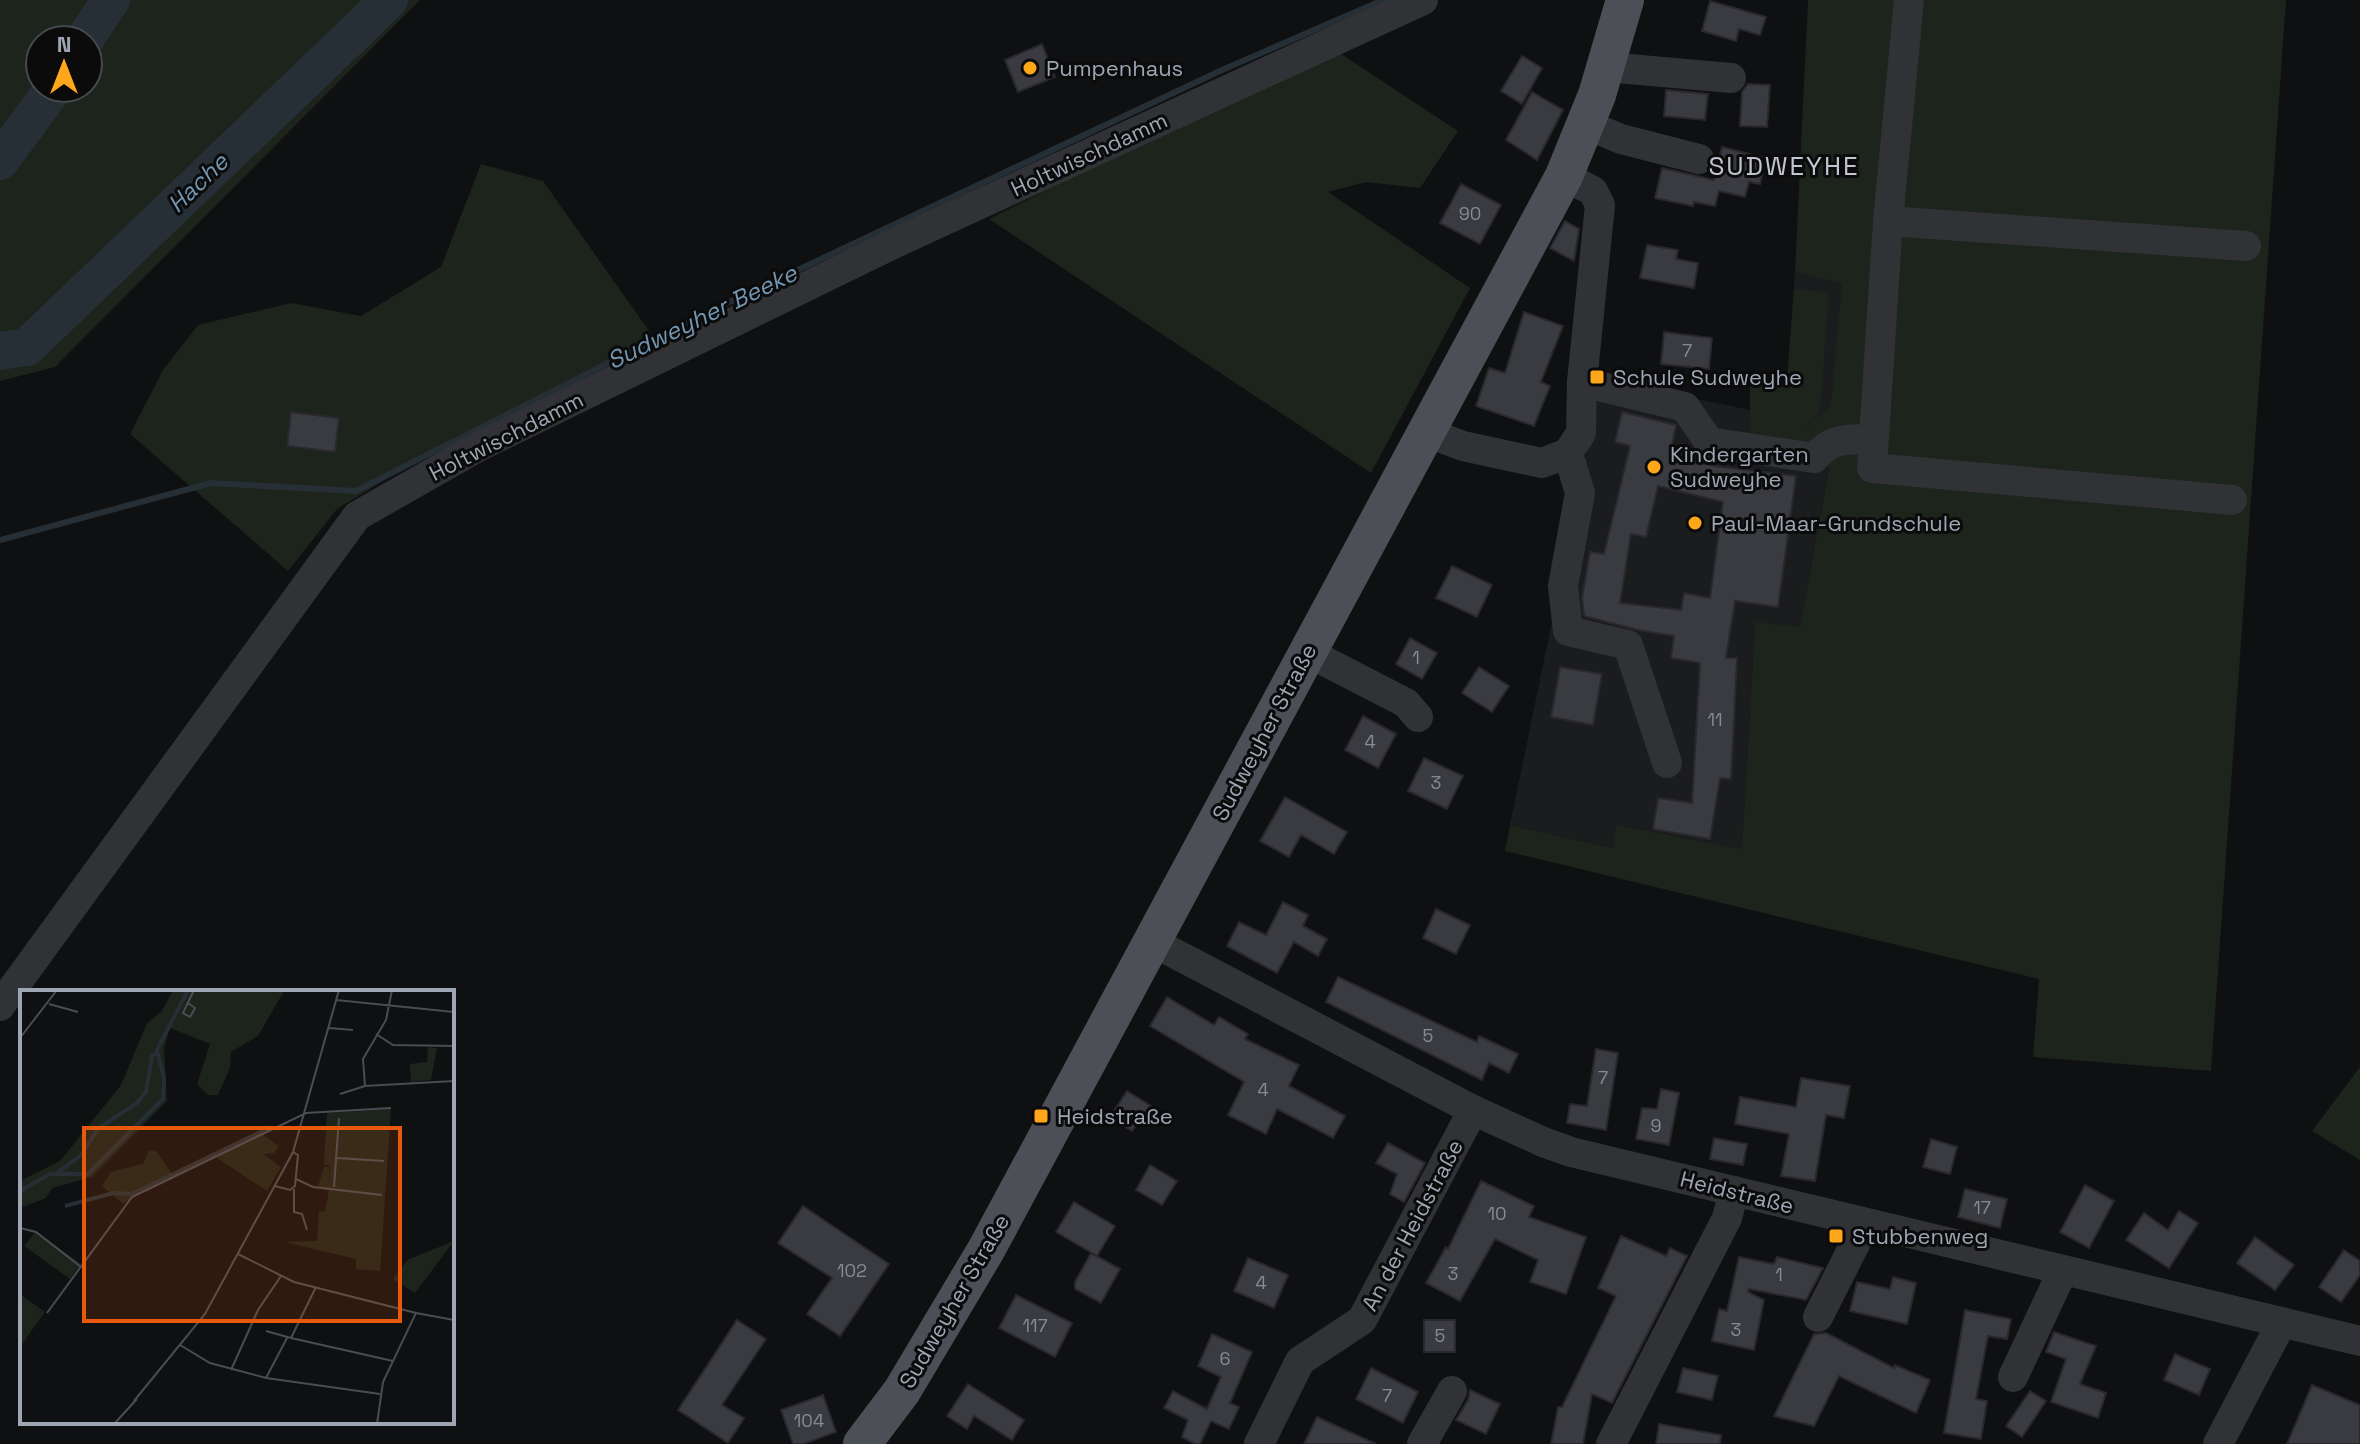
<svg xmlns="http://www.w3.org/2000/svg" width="2360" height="1444" viewBox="0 0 2360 1444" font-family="'Space Grotesk',sans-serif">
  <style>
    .built { fill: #1b1c1e }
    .green { fill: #1c241c; fill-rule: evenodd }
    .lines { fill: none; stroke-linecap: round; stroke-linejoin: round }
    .stream { stroke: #252f35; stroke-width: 6 }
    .river { stroke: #252f35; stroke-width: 38 }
    .building { fill: #3a3b41; stroke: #29292d; stroke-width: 2; fill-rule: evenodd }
    .minor { stroke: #303236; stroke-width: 30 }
    .major { stroke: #4c4f56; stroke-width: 38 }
    .poi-dot { fill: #ffa71a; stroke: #0b0b0c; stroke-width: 3 }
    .labels { text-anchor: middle; stroke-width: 6; stroke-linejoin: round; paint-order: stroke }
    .number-label { font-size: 18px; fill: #868b96 }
    .poi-label { font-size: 22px; fill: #9fa6b3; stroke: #0b0b0c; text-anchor: start }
    .street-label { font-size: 22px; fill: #9fa6b3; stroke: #0b0b0c }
    .water-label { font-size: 24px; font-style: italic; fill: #7397b2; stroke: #0b0b0c }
    .quarter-label { font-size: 26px; letter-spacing: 2px; fill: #c1c5cf; stroke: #0b0b0c }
    .inset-river { fill: none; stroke: #252f35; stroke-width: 4 }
    .inset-road { fill: none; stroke: #494c52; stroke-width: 2 }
    .view { fill: #e8590c; fill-opacity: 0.15; stroke: #e8590c; stroke-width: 4 }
    .inset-edge { fill: none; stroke: #9fa6b3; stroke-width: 4 }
  </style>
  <rect width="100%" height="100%" fill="#0f1011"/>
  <!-- built -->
  <path class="built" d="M1795,272L1842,282L1829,466L1800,627L1755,623L1742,850L1616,825L1613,848L1510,825L1602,379L1750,410V380L1787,381Z"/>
  <!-- green -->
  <g class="green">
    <path d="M0,0H420L55,367L0,381ZM40,40H88V88H40Z"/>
    <path d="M1808,0H2286L2211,1071L2033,1057L2039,979L1505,851L1510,825L1613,848L1616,825L1742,849L1755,622L1800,627L1829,467L1791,441L1750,438V380L1787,381L1794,289L1829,292L1820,412L1805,428L1831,405L1842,283L1795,272Z"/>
    <path d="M1332,48L1458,131L1420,188L1366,182L1328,192L1470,288L1371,473L989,219Z"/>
    <path d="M481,164L543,181L657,342L454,438L337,509L288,571L130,434L163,370L198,325L291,303L361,316L441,267Z"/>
    <path d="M2360,1067V1160L2312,1131Z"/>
  </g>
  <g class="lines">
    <!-- stream -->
    <path class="stream" d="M0,540L211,483L356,491L719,307L1222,70L1383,0"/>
    <!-- river -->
    <g class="river">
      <path d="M84,40L111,0"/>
      <path d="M0,161L54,88"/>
      <path d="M0,351L27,347L389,0"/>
    </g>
  </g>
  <!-- building -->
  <g class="building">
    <path d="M1710,1L1766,17L1760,35L1739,29L1736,41L1702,31Z"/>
    <path d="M1042,44L1055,77L1018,92L1005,60Z"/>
    <path d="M1522,56L1542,68L1522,104L1501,91Z"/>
    <path d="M1748,84L1770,85L1767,127L1740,126L1742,92Z"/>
    <path d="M1666,90L1708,94L1705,120L1664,116Z"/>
    <path d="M1532,92L1563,110L1537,160L1506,140Z"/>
    <path d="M1722,147L1766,158L1760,184L1749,182L1745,197L1719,191L1715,206L1694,202L1693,206L1655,198L1662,168L1714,180Z"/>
    <path d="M1461,184L1501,205L1480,244L1440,223Z"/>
    <path d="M1565,221L1579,229L1574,261L1550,248Z"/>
    <path d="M1647,245L1678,250L1676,259L1698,263L1694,288L1640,278Z"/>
    <path d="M1524,312L1563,326L1541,382L1550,386L1534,426L1476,406L1489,368L1505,373Z"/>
    <path d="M1664,332L1712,338L1709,369L1661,364Z"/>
    <path d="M291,412L339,418L335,452L287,446Z"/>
    <path d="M1622,412L1676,425L1670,455L1714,466L1796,476L1778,607L1735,601L1726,658H1737L1731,779L1720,778L1710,839L1653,829L1658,798L1692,803L1700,663L1671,658L1674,636L1638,630L1584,616L1582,597L1590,552L1604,554L1630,446L1615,442ZM1658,486L1723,502L1710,598L1684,593L1681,610L1620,603L1631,534L1646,537Z"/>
    <path d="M1452,566L1492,585L1477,617L1436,598Z"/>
    <path d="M1410,638L1437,653L1422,679L1396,664Z"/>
    <path d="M1479,667L1509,686L1492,712L1462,693Z"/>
    <path d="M1560,667L1602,674L1593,725L1551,717Z"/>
    <path d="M1363,716L1396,734L1378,768L1345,750Z"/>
    <path d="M1424,758L1463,776L1447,809L1408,791Z"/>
    <path d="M1285,797L1347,832L1334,854L1301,835L1289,857L1260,841Z"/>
    <path d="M1283,902L1308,915L1303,926L1327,939L1318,956L1294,942L1277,973L1227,946L1239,922L1266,935Z"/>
    <path d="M1436,909L1470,925L1456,954L1423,938Z"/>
    <path d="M1338,977L1477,1042L1479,1036L1518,1054L1509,1073L1489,1063L1482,1080L1326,1002Z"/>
    <path d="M1167,997L1214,1025L1219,1017L1248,1034L1245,1039L1299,1065L1289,1086L1345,1116L1333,1138L1277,1109L1266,1134L1228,1115L1244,1082L1150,1026Z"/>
    <path d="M1596,1049L1618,1053L1606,1130L1567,1123L1570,1104L1587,1106Z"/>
    <path d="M1801,1078L1850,1086L1844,1118L1826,1115L1815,1181L1781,1176L1789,1134L1735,1124L1740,1097L1796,1107Z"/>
    <path d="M1661,1089L1679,1093L1669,1145L1636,1139L1642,1108L1657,1109Z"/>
    <path d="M1127,1091L1151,1106L1132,1131L1110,1117Z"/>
    <path d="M1714,1138L1747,1144L1743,1165L1710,1159Z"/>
    <path d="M1931,1139L1957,1147L1950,1174L1923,1167Z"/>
    <path d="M1388,1143L1425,1163L1404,1202L1390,1194L1397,1174L1376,1163Z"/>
    <path d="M1150,1165L1177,1181L1162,1205L1136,1190Z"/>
    <path d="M1481,1181L1534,1206L1529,1217L1586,1237L1566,1294L1530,1282L1538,1260L1495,1239L1460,1301L1426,1283L1446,1247L1448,1249Z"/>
    <path d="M2085,1185L2114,1201L2089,1248L2060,1232Z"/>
    <path d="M1965,1189L2007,1199L2000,1228L1958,1217Z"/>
    <path d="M1074,1202L1115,1226L1097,1256L1056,1232Z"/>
    <path d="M803,1206L889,1264L840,1336L807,1314L832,1278L778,1243Z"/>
    <path d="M2179,1211L2198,1223L2169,1268L2126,1240L2144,1213L2168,1230Z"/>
    <path d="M1621,1236L1666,1256L1670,1248L1687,1256L1612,1403L1592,1394L1583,1444H1551L1558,1407H1562L1616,1296L1598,1288Z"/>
    <path d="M2255,1237L2294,1265L2275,1290L2237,1263Z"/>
    <path d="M2344,1250L2360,1261V1275L2341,1302L2319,1287Z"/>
    <path d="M1091,1253L1120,1269L1101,1303L1075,1289V1282Z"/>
    <path d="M1739,1257L1774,1264L1777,1257L1823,1268L1806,1300L1749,1289L1748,1292L1764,1300L1754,1350L1712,1341L1719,1309L1727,1311Z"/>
    <path d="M1248,1258L1288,1275L1274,1308L1234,1291Z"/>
    <path d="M1893,1277L1916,1283L1907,1324L1850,1311L1857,1282L1890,1289Z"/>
    <path d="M1016,1295L1072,1323L1055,1357L999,1328Z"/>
    <path d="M1965,1310L2011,1319L2007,1339L1988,1336L1976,1399L1987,1401L1981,1439L1944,1433Z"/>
    <path d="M737,1320L766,1339L722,1405L744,1418L728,1443L678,1410Z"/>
    <rect x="1424" y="1320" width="31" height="32"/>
    <path d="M2054,1332L2096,1346L2080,1384L2106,1393L2098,1418L2051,1402L2066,1359L2046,1352Z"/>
    <path d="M1826,1333L1894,1368L1895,1365L1930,1380L1916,1413L1839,1376L1814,1426L1774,1416L1814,1334Z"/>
    <path d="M1212,1334L1252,1352L1230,1403L1239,1407L1229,1429L1211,1421L1200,1444H1195L1182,1437L1188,1420L1164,1408L1173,1391L1207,1409L1221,1377L1198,1366Z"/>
    <path d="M2175,1354L2210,1369L2199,1395L2164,1380Z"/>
    <path d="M1371,1368L1418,1392L1403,1423L1356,1399Z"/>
    <path d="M1683,1368L1718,1376L1712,1400L1677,1392Z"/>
    <path d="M968,1384L1024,1420L1012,1440L974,1416L967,1429L947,1416Z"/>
    <path d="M2312,1385L2360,1405V1444H2287Z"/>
    <path d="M1470,1390L1500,1404L1486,1434L1456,1420L1468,1400Z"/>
    <path d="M2030,1391L2046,1401L2022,1437L2006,1426Z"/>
    <path d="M823,1395L836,1432L803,1444H793L781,1410Z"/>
    <path d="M1317,1417L1376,1444H1304Z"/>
    <path d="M1659,1424L1721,1435L1720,1444H1656Z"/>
  </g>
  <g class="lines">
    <!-- minor -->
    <g class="minor">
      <path d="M1909,0L1888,221L1872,468L2232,500"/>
      <path d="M1606,67L1731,78"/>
      <path d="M1585,124L1621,139L1699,159"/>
      <path d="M1888,221L2246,246"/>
      <path d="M1582,382L1685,407L1709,442L1814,458C1832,437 1846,440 1872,439"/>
      <path d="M1426,432L1463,446L1542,463L1568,453L1581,433L1582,382L1600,205L1593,191L1564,176"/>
      <path d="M1568,453L1580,493L1563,586L1568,631L1628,645L1667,763"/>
      <path d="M1307,652L1406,703L1418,717"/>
      <path d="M1151,941L1473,1110L1543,1142L1571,1152L2360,1341"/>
      <path d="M0,1006L357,516L478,447L893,244L1423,0"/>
      <path d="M1818,1317L1865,1224"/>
      <path d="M2013,1377L2057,1283L2061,1270"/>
      <path d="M1259,1444L1300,1361L1362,1320L1473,1110"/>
      <path d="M1422,1444L1452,1391"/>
      <path d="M1611,1444L1727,1218L1734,1191"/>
      <path d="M2218,1444L2282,1322"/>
    </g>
    <!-- major -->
    <path class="major" d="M862,1444L902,1391L986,1250L1564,176L1597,95L1625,0"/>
  </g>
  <!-- markers -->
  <g class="poi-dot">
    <circle cx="1030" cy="68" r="8"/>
    <rect x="1589" y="369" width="16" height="16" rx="4"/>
    <circle cx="1654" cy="467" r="8"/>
    <circle cx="1695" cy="523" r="8"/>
    <rect x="1033" y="1108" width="16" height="16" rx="4"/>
    <rect x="1828" y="1228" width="16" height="16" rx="4"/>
  </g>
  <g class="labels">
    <!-- number labels -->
    <g class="number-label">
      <text x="1470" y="220">90</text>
      <text x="1687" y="357">7</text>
      <text x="1416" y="664">1</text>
      <text x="1715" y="726">11</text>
      <text x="1370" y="748">4</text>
      <text x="1436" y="789">3</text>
      <text x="1428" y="1042">5</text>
      <text x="1603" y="1084">7</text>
      <text x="1263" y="1096">4</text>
      <text x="1656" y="1132">9</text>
      <text x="1982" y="1214">17</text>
      <text x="1497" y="1220">10</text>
      <text x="852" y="1277">102</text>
      <text x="1453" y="1280">3</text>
      <text x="1779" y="1281">1</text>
      <text x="1261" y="1289">4</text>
      <text x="1035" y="1332">117</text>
      <text x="1736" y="1336">3</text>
      <text x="1440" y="1342">5</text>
      <text x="1225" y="1365">6</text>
      <text x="1387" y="1402">7</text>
      <text x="809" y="1427">104</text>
    </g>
    <!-- poi labels -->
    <g class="poi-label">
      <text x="1046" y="76">Pumpenhaus</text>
      <text x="1613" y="385">Schule Sudweyhe</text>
      <text x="1670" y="462">Kindergarten<tspan x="1670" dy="25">Sudweyhe</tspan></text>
      <text x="1711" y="531">Paul-Maar-Grundschule</text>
      <text x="1057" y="1124">Heidstraße</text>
      <text x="1852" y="1244">Stubbenweg</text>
    </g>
    <!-- street labels -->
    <g class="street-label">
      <text transform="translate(1089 154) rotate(-25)" y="8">Holtwischdamm</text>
      <text transform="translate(506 436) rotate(-27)" y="8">Holtwischdamm</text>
      <text transform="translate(1264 732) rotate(-62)" y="8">Sudweyher Straße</text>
      <text transform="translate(1737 1192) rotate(14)" y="8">Heidstraße</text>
      <text transform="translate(1412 1225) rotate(-62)" y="8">An der Heidstraße</text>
      <text transform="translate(954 1301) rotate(-60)" y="8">Sudweyher Straße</text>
    </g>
    <!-- water labels -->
    <g class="water-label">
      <text transform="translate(198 183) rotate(-44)" y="8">Hache</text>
      <text transform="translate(702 317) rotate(-26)" y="8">Sudweyher Beeke</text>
    </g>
    <!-- quarter labels -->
    <g class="quarter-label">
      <text x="1784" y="175">SUDWEYHE</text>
    </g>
  </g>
  <!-- overview -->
  <g transform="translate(20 990)">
    <rect width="434" height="434" fill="#0f1011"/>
    <path d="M153,0L264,1L238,46L211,62L210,78L198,105H188L177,94L190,54L150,38L144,58L147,111L72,187L32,198L26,208L0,218V191L40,171L101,95L127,33L142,21ZM408,57L417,58L411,90L391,92L390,74L407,72ZM371,119L360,281L336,279V269L265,252L297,251L299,221L305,222L309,201L298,197L304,177H309V192L310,176L304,174L307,123ZM242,144L259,156L254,163L243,164L261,177L247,201L196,167ZM129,160L137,162L152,184L103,214L82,196L91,182L123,174ZM16,241L61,274L50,289L4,256ZM434,251L395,303L373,289L387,270ZM0,304L25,322L0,357Z" fill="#1c241c"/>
    <path class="inset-river" d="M37,183L60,166L79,138L117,113L126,102L132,66L137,63M0,201L30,184H68L143,109L144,88L137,60L168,0M45,216L93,203L112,204L251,137"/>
    <path class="inset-road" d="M372,0L366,30L343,69L345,96L434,91M316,10L434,22M168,13L175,18L170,27L163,23L174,0M29,14L58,22M309,38L333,40M356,44L373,55L434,56M0,48L37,0M320,104L345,96M317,168L364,171M276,189L293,197L362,205M255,196L270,200L275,196L278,165L273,162M314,197L319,128M274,199V222L282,224L287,240M0,238L16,242L61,277M218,264L274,292L396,323L363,392L357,434M27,323L112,207L286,123L371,118M396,323L434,330M246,341L271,348L296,297M271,348L373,371M160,355L190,373L246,388L360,404M211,380L238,320L261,286M246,388L267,348M114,411L185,324L273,162L319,0M94,434L117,409"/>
    <path class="view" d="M64,138H380V331H64Z"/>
    <rect width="434" height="434" class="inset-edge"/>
  </g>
  <!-- north arrow -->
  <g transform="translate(64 64)"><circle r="38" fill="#0b0b0c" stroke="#46494f" stroke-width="2"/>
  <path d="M0-6L14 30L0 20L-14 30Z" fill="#ffa71a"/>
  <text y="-12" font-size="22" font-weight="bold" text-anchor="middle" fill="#9fa6b3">N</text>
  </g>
</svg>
